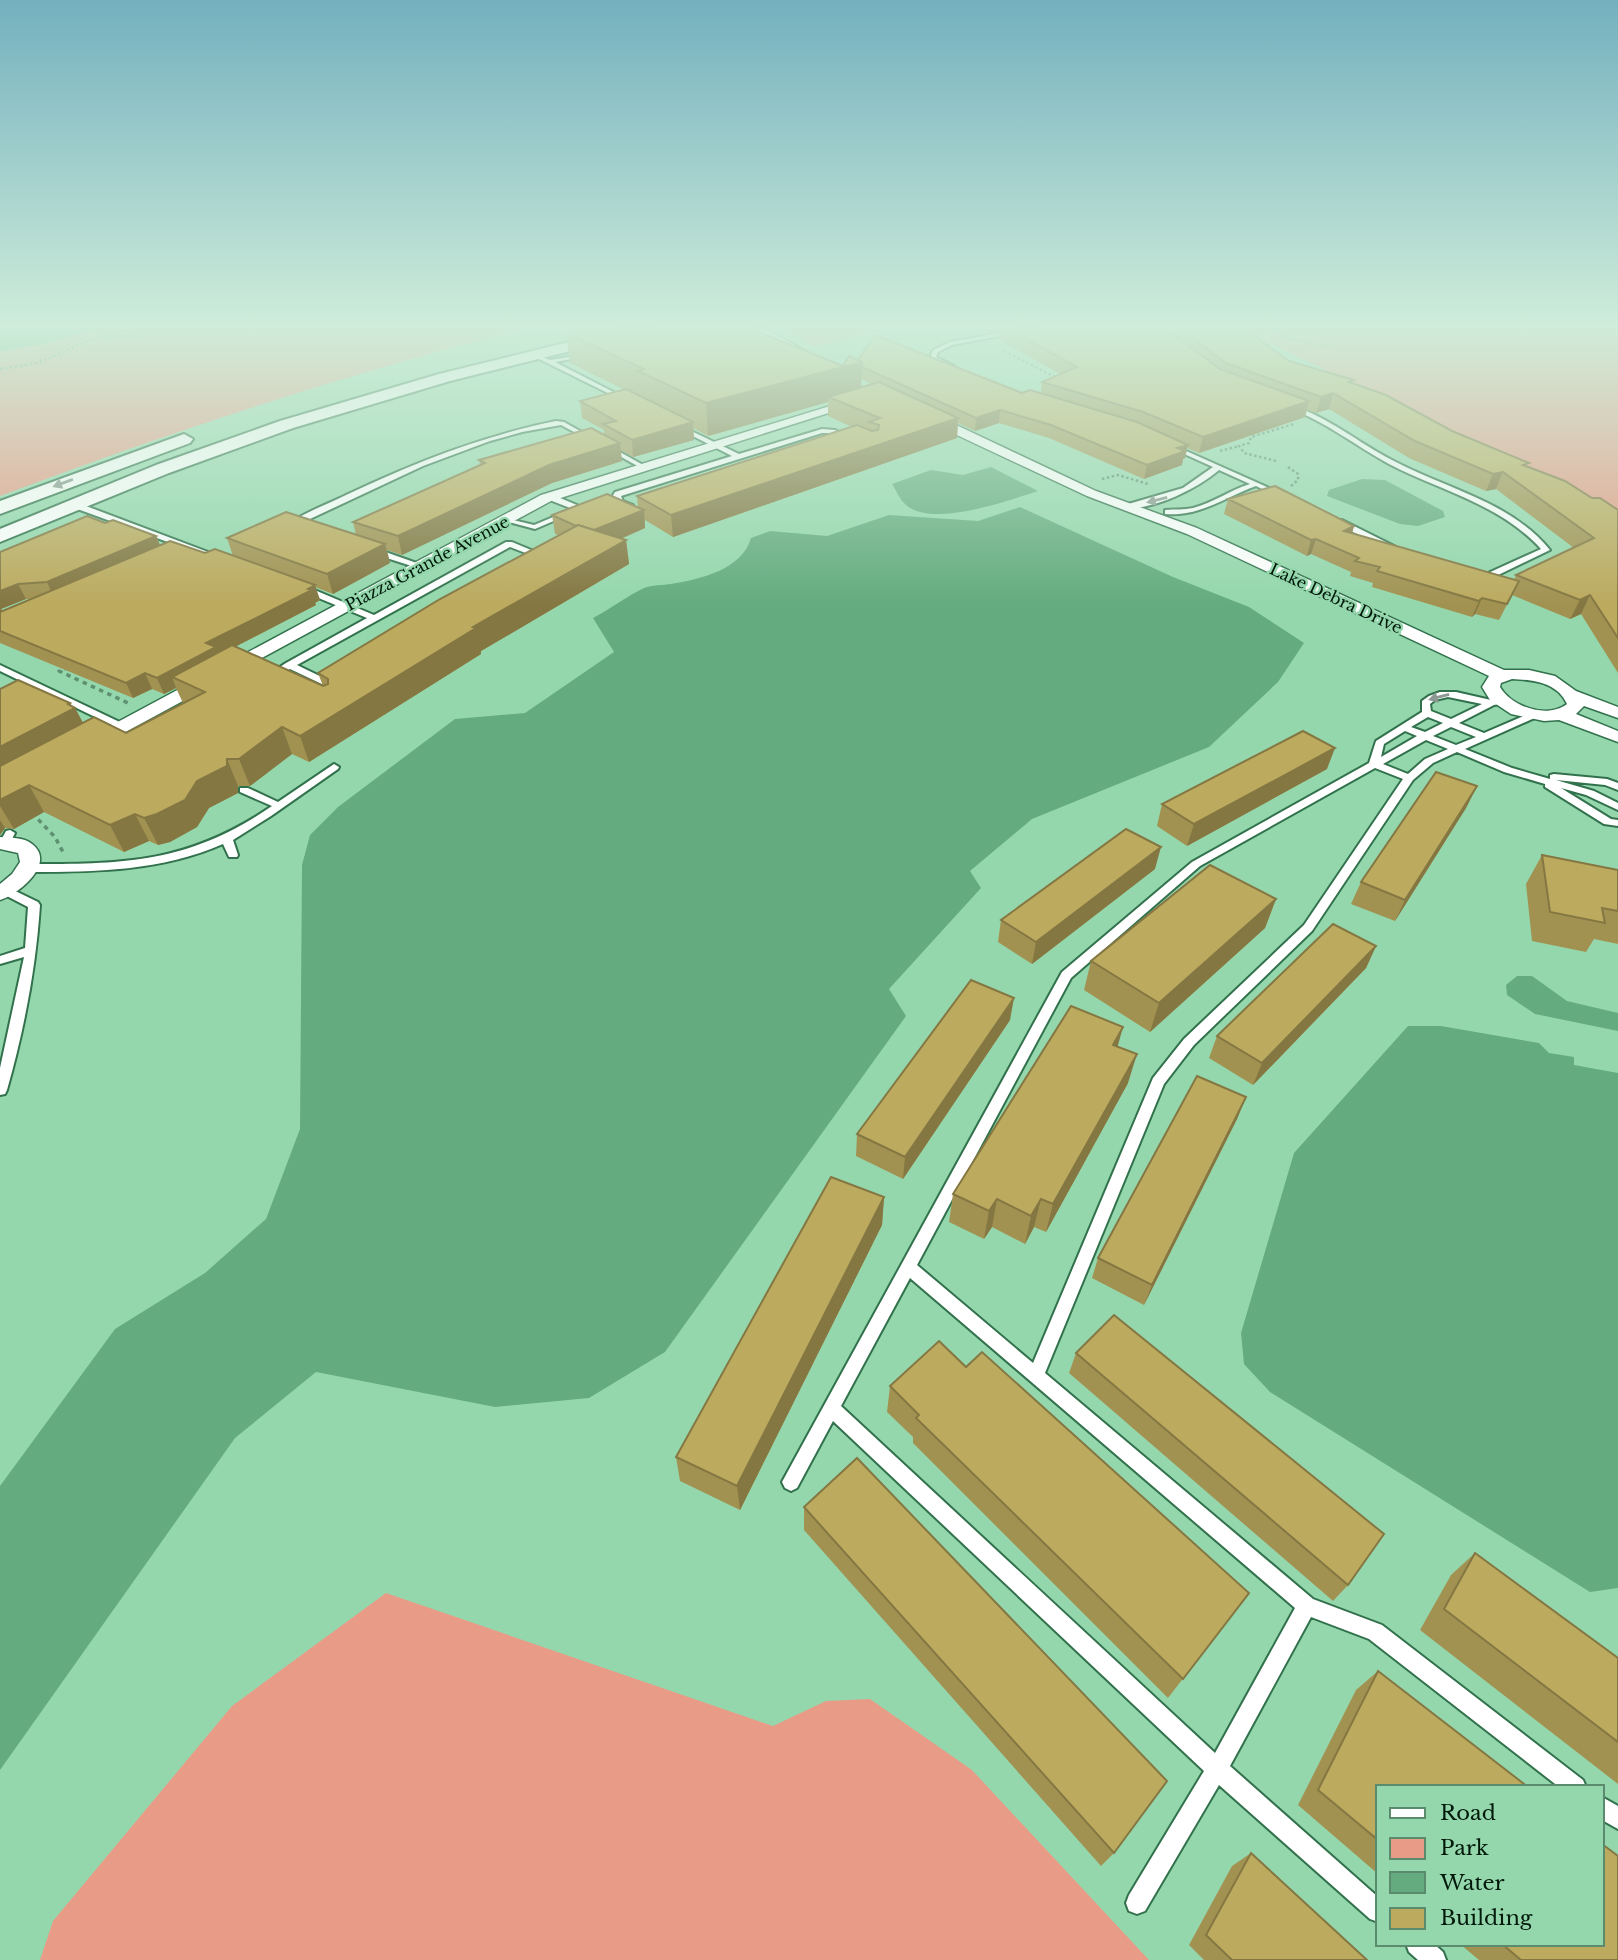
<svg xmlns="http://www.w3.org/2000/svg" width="1618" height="1960" viewBox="0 0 1618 1960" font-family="'Libre Baskerville',serif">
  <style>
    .green { fill: #e89c87 }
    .water { fill: #64ab7f }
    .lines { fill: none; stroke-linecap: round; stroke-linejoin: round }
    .lane-casing { stroke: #31714c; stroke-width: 4 }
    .street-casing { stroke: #31714c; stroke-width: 3 }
    .secondary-casing { stroke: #31714c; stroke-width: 4 }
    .path-far1 { stroke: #5e9171; stroke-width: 2.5; stroke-dasharray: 2.5 2.5; stroke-linecap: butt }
    .path { stroke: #5e9171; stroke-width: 3.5; stroke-dasharray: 4.5 4.5; stroke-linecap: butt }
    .lane { fill: #fff; fill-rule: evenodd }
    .street { fill: #fff; fill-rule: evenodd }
    .secondary { fill: #fff; fill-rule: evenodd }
    .wall { fill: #a29252; fill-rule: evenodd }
    .shaded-wall { fill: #847742 }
    .building { fill: #bcaa5f; stroke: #847742; stroke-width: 2 }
    .oneway { fill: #8c9891 }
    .labels { text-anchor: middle; stroke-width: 5; stroke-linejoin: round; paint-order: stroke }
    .far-street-label { font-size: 16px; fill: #00190a; stroke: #95d7ad }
  </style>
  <rect width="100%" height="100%" fill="#95d7ad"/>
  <!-- green -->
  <g class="green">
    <path d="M93,329H524C346,374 172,431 0,496V351L43,344Z"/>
    <path d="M780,329H885L815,346Z"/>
    <path d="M1240,329H1618V510Z"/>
    <path d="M386,1593L773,1726L826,1701L870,1699L972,1770L1149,1960H40L53,1921L232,1706Z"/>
  </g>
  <!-- water -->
  <g class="water">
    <path d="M0,329H93L43,344L0,351Z"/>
    <path d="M991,467L1038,491C1009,500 928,530 904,503C899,498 896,490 892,484L931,470L963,475Z"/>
    <path d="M1362,479L1385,480L1443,511L1445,517L1418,526L1400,524L1327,496L1329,490Z"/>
    <path d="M1020,507L1173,577L1249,607L1304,643L1278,682L1209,747L1032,819L970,871L981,888L889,989L906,1016L665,1352L589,1398L495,1407L316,1372L235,1438L0,1770V1486L115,1329L205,1273L266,1219L300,1129L302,865L310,835L338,807L455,719L525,713L614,652L593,618C610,609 627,596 644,588C652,585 663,585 671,584C700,579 742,570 751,538L770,531L827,536L889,515L978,521Z"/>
    <path d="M1517,976H1532L1567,1001L1618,1013V1031L1535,1014L1507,995L1506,985Z"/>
    <path d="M1408,1026H1441L1539,1043L1549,1053L1574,1057V1065L1618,1073V1588L1590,1592L1270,1392L1244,1364L1241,1333L1294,1153Z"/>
  </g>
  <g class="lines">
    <!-- lane casing -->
    <g class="lane-casing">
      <g id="lane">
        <path d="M1022,329H1036L952,345L938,352L936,357L954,366V368H950L930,358L933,350L950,342Z"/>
        <path d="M531,353L550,360L588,354V356L555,362L627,399L622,400L531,355Z"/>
        <path d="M1293,406C1328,417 1359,443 1392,460C1446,489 1510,501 1550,550L1492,578L1476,577V573H1488L1541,549C1500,504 1441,491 1389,464C1356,446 1326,422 1291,409Z"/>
        <path d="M556,421L564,422L596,440L591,441L561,425L522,432L490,441L423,466L295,526L288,524C305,512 328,504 346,495C414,463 482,436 556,421Z"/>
        <path d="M679,427H683L739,454L822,429L835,430L853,438L850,440L832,433H822L621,496L623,501L633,505V509L617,505L612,497L615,492L732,456L679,429Z"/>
        <path d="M609,446L645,466L646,467L641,468L607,449V447Z"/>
        <path d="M1171,446H1175L1285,495L1278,497L1256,486C1225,497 1200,517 1165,514V510C1175,509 1184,510 1193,508C1213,503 1230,490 1250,484L1219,470C1195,490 1157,508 1125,509V505L1183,488L1213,467L1171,448Z"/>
        <path d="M547,495H553L577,505V511L535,529L501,520L505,518L534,525L570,510V508L547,499Z"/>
        <path d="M72,503H78L224,558L217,560L72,507Z"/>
        <path d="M1336,520H1342L1396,547L1389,549L1336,524Z"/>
        <path d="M506,542H512L548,557L541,559L510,547L297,665L332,682V686H326L290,669L274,678H268L266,676L286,663L367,618L299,590V586H305L374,615Z"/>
        <path d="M371,549H377L425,566L418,568L371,553Z"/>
        <path d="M0,665L126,725L128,727L126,729H120L0,671Z"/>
        <path d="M1440,692H1456L1491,700L1505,699V703L1494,705L1459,723L1484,733L1533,712H1539V716L1465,749L1512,768L1550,779V775L1554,774L1607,779L1618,783V790L1605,785L1556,780L1594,791L1618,803V810L1586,795L1561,788L1611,819L1618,820V826L1604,824L1545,787V784L1504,772L1457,752L1433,763L1413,780L1312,931L1194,1045L1164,1084L1045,1373L1313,1599L1382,1625L1583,1780L1586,1787H1559L1369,1639L1311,1617L1230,1766L1378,1897V1922L1370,1919L1219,1785L1145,1911L1137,1914L1129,1911L1126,1903L1129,1895L1204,1771L833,1421L797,1488L791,1491L785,1488L782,1482L1062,972L1192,862L1369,763L1376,741L1422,712V701L1429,696ZM1448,697L1482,704L1451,719L1431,711L1430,704L1435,700ZM1428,717L1443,723L1425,732L1411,727ZM1451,727L1476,737L1456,745L1433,736ZM1405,731L1417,736L1381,757L1384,744ZM1426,740L1448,749L1425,759L1408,774L1383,764ZM1375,768L1403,779L1304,925L1184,1039L1153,1078L1033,1363L917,1265L1071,978L1200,866ZM910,1278L1295,1608L1215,1753L841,1406Z"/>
        <path d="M334,764L339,767L338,769L271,816L233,840L238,855L237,857H229L223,844C162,871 96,872 30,872L24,868L30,864C126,864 189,863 272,806L240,792V788H248L278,802Z"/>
        <path d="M10,830L15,833L9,845L5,846L1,845L0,842L6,831Z"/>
        <path d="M5,886L38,902L40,905C36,968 24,1030 7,1090L5,1094L0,1095V1068L24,957L0,964V956L25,948L28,907L1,893V887Z"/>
        <path d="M1602,1797L1618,1806V1829L1602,1820Z"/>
        <path d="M1406,1944H1434L1443,1952L1446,1960H1418L1409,1952Z"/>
      </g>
    </g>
    <!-- street casing -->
    <g class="street-casing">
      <g id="street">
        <path d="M751,329H765L806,351L797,353Z"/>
        <path d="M856,398L860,399V403L551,501L98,747H86L83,743L86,739L541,495Z"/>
        <path d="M925,414H933L1096,491L1197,528L1504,670H1529L1555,676L1576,691L1618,707V718L1584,706L1576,714L1618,731V742L1559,720L1544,721L1511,714L1490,700L1482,687L1489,676L1187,534L1087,496L925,420ZM1512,679C1533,680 1557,682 1567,704C1547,719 1512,707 1500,687L1501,683Z"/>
        <path d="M0,837C10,838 24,837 32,844C57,863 18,895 0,900V884L12,874L20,862L18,853L0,849Z"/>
      </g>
    </g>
    <!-- secondary casing -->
    <g class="secondary-casing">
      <g id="secondary">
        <path d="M621,329H649L647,332L450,381L293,428L169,473L0,542V529L156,465L280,421L439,374Z"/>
        <path d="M184,434L193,439L190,443L0,514V501Z"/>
      </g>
    </g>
    <!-- path-far1 -->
    <g class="path-far1">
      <path d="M1273,329L1293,340L1331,347"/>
      <path d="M1004,351L1059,379"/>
      <path d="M0,369C12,367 26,366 38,362C79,349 90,330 138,338"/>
      <path d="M1220,451L1239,446"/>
      <path d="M1276,461L1244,453L1239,446L1249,443L1251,437L1294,424"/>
      <path d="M1288,467L1298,474V480L1291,486"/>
      <path d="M1102,479L1118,475L1148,484"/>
    </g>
    <!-- path -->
    <g class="path">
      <path d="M68,667L59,671L128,703"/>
      <path d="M32,813L55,837L63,852"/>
    </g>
    <!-- lane -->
    <use href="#lane" class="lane"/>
    <!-- street -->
    <use href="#street" class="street"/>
    <!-- secondary -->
    <use href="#secondary" class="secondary"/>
  </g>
  <!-- wall -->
  <g class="wall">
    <path d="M980,329H1240L1289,361L1354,380L1353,383L1452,431L1618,510V673L1581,614L1570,619L1512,595L1499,620L1475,614L1472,617L1372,587L1373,583L1350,576L1351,572L1311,554L1307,556L1224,514L1228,499L1354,526L1352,534L1514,580L1516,575L1574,548L1496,489L1486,491L1409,458L1329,409L1316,413L1307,410L1305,417L1199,453L1187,448L1185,458L1183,459L1182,465L1144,479L1049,438L999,423L975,431L958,423L957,438L673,537L645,520V528L621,539L626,540L629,564L481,651V654L309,762L292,754L250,786H238V793L209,808L197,827L170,842L158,845L149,841L124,852L44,812L14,829L5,828L0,835V689L70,703L72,706L75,708L83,723L126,733L183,703L176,688L164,694L152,689L133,698L0,643V552L105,523L156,536L160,545L205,553L233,556L227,538L356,535L353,522L480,465L479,460L604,435V430L582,418L580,401L625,390L570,363L566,333L843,366L858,360L1022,393H1041L1042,382L1060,374L998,339V331L986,333ZM861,379L871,384L861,387ZM828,402V416L852,427L637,496L638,507L552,515L555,534L559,535L318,673L323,686L235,647L316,605L315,603L320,600L315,587L333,594L390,563L387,550L402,555L552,483L622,461L620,450L633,457L694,440L693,428L708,436ZM26,599H31L2,611L1,609Z"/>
    <path d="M1327,769L1187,846L1157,826L1162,804Z"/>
    <path d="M1477,786L1466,808L1395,921L1351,904L1361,882Z"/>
    <path d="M1542,855L1618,870V944L1594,939L1586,952L1532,941L1526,884Z"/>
    <path d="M1155,869L1032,964L998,942L1001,920Z"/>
    <path d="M1276,899L1265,928L1150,1032L1084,990L1091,961Z"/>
    <path d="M1376,946L1366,968L1253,1085L1209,1058L1217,1036Z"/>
    <path d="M1010,1020L903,1179L856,1156L857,1134Z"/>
    <path d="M1118,1047L1128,1083L1046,1232L1034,1227L1025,1244L992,1227L984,1239L949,1222L953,1194Z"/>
    <path d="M1246,1097L1237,1119L1144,1305L1092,1278L1098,1258Z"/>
    <path d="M884,1197L882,1225L740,1510L680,1481L676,1457Z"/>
    <path d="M1076,1353L1348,1585L1333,1601L1069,1373Z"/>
    <path d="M966,1367L1249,1593L1168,1698L913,1443V1437L887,1412L890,1386Z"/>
    <path d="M804,1507L1114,1853L1101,1866L804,1530Z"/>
    <path d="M1475,1553L1618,1658V1784L1420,1630L1451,1575Z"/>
    <path d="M1378,1671V1874L1298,1805L1356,1690Z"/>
    <path d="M1251,1853L1367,1960H1204L1189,1945L1232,1866Z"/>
    <path d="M1460,1944H1602L1618,1960H1479Z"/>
  </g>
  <!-- shaded-wall -->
  <g class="shaded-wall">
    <path d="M987,329H999L998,331L986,333Z"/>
    <path d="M862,362L861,393L828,397V402L708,436L706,403Z"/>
    <path d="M1333,393L1329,409L1316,413L1321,397Z"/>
    <path d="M1309,401L1305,417L1199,453L1203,437Z"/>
    <path d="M1000,410L999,423L975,431L976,418Z"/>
    <path d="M958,418L957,438L673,537L671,515Z"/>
    <path d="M693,422L694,440L633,457L632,440Z"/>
    <path d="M620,443L622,461L552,483L402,555L398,536L549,465Z"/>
    <path d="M1188,445L1185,458L1183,459L1182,465L1144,479L1147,465L1177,448Z"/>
    <path d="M1503,472L1496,489L1486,491L1493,474Z"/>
    <path d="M644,510L645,528L591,551L589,532Z"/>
    <path d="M1354,526L1349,541L1344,531Z"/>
    <path d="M156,536L162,550L54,597L47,582Z"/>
    <path d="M1316,539L1311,554L1307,556L1311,540Z"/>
    <path d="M626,540L629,564L481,651V654L309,762L300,736L473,627Z"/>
    <path d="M385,544L390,563L333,594L327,574Z"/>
    <path d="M18,584L26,599L1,609L6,618L0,622V591Z"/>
    <path d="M315,585L320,600L315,603L316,605L219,655L172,677L176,688L164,694L157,678L206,643Z"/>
    <path d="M1590,595L1581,614L1570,619L1580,600Z"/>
    <path d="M1482,598L1475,614L1472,617L1479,601Z"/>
    <path d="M145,673L152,689L133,698L126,683Z"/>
    <path d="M70,703L73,709L75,708L89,734L0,782V747Z"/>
    <path d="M282,727L292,754L250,786L239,759Z"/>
    <path d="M1335,748L1327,769L1187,846L1194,824Z"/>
    <path d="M227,759L238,786V793L209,808L197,827L170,842L158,845L144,818Z"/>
    <path d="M29,785L44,812L14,829L0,806V800Z"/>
    <path d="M1477,786L1466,808L1395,921L1405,900Z"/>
    <path d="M135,814L149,841L124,852L110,825Z"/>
    <path d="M0,820L5,828L0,835Z"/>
    <path d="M1161,847L1155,869L1032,964L1036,942Z"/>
    <path d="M1276,899L1265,928L1150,1032L1159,1003Z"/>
    <path d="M1376,946L1366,968L1253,1085L1262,1063Z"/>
    <path d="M1014,998L1010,1020L903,1179L905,1157Z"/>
    <path d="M1123,1027L1115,1056L1113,1045Z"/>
    <path d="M1137,1054L1128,1083L1046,1232L1053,1204Z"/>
    <path d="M1246,1097L1237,1119L1144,1305L1152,1285Z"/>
    <path d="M884,1197L882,1225L740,1510L737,1486Z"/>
    <path d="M997,1199L992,1227L984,1239L989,1211Z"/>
    <path d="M1041,1199L1034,1227L1025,1244L1031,1216Z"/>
  </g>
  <!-- building -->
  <g class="building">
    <path d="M581,329H752L843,366L849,356L862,362L706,403L638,371L644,369L566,333Z"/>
    <path d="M1008,329H1158L1177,337L1220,369L1309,401L1203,437L1143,412L1042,382L1077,367Z"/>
    <path d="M1181,329H1240L1250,333L1289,361L1354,380L1349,382L1386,395L1452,431L1529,463L1523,465L1565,481L1592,498H1600L1618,510V638L1590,595L1580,600L1516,575L1594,538L1503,472L1493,474L1415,441L1333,393L1321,397L1226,363Z"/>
    <path d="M875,335L1022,393L1030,390L1137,422L1188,445L1177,448L1185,451L1147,465L1051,425L1000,410L976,418L862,367V362L858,360Z"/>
    <path d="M879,382L958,418L671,515L637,496L857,425L872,431L878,430L879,425L869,422L880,418L828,397Z"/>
    <path d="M626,389L693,422L632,440L603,424L616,421L580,401Z"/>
    <path d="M591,428L620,443L549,465L398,536L353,522L485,463L479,460Z"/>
    <path d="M1275,486L1354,526L1344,531L1519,581L1507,604L1482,598L1479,601L1377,571L1380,567L1355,561L1359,558L1316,539L1311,540L1228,499Z"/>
    <path d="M607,494L644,510L594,530L578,525L576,526L552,515Z"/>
    <path d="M286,512L385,544L327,574L227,538Z"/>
    <path d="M87,516L105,523L113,520L156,536L47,582L18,584L0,591V552Z"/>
    <path d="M578,525L626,540L473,627L476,628L300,736L282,727L239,759H227V766L197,781L185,800L157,814L144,818L135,814L110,825L29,785L0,800V766L94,717L126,733L205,692L172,677L232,645L323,686L328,684V679L318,673L440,599Z"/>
    <path d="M170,541L205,553L215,549L315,585L308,589L312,590L206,643L216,647L157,678L145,673L126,683L0,631V612Z"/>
    <path d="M18,680L70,703L68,704L75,708L0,747V689Z"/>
    <path d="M1303,731L1335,748L1194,824L1162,804Z"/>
    <path d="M1436,772L1477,786L1405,900L1361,882Z"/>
    <path d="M1126,829L1161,847L1036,942L1001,920Z"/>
    <path d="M1542,855L1618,870V911L1602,908L1605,923L1550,912Z"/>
    <path d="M1210,865L1276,899L1159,1003L1091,961Z"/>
    <path d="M1333,924L1376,946L1262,1063L1217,1036Z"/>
    <path d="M971,980L1014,998L905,1157L857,1134Z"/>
    <path d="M1071,1006L1123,1027L1113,1045L1137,1054L1053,1204L1041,1199L1031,1216L997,1199L989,1211L953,1194Z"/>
    <path d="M1197,1076L1246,1097L1152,1285L1098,1258Z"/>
    <path d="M831,1177L884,1197L737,1486L676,1457Z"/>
    <path d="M1114,1315L1384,1534L1348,1585L1076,1353Z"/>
    <path d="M939,1341L966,1367L982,1352L1249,1593L1183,1679L916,1418L919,1415L890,1386Z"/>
    <path d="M857,1458L1167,1781L1114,1853L804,1507Z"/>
    <path d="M1475,1553L1618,1658V1742L1444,1609Z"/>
    <path d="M1378,1671L1528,1787H1378V1840L1318,1790Z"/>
    <path d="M1602,1844L1618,1856V1960H1521L1502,1944H1602Z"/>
    <path d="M1251,1853L1367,1960H1232L1206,1935Z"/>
  </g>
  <!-- one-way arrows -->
  <defs><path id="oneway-solid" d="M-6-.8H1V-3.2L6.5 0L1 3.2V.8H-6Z" transform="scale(1.75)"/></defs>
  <g class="oneway">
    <use href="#oneway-solid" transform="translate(63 483) rotate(160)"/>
    <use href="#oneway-solid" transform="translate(1157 500) rotate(166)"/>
    <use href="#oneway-solid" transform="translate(1439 697) rotate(165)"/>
  </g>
  <!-- sky -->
  <linearGradient id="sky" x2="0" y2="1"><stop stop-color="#73b0be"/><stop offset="0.54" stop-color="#cfedda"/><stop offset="1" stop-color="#cfedda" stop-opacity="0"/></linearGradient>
  <rect width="1618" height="604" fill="url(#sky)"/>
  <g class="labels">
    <!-- far-street labels -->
    <g class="far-street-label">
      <text transform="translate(427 563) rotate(-28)" y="6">Piazza Grande Avenue</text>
      <text transform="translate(1336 598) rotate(25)" y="6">Lake Debra Drive</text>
    </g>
  </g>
  <!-- legend -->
  <rect x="1376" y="1785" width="228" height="161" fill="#95d7ad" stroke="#598b6c" stroke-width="2"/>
  <rect x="1390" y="1808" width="35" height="10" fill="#ffffff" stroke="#598b6c" stroke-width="2"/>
  <text x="1440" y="1820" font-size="21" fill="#00190a">Road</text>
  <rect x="1390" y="1838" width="35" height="21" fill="#e89c87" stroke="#598b6c" stroke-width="2"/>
  <text x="1440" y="1855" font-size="21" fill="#00190a">Park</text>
  <rect x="1390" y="1872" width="35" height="21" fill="#64ab7f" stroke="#598b6c" stroke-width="2"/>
  <text x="1440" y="1890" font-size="21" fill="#00190a">Water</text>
  <rect x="1390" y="1908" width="35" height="21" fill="#bcaa5f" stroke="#598b6c" stroke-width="2"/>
  <text x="1440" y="1925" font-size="21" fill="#00190a">Building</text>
</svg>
